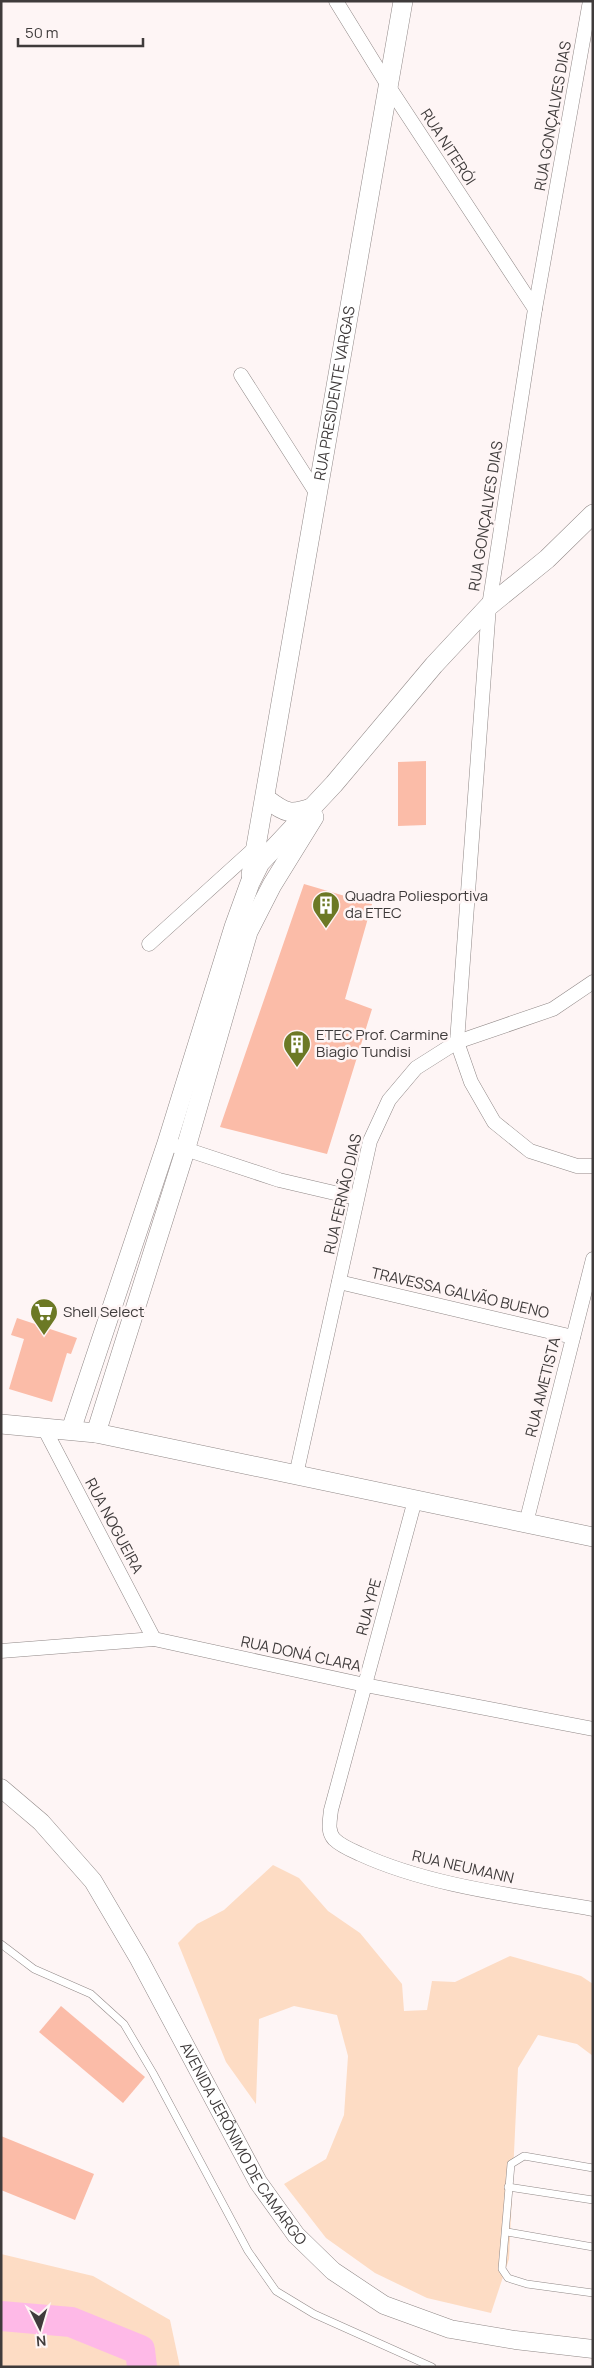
<svg xmlns="http://www.w3.org/2000/svg" width="594" height="2368" viewBox="0 0 594 2368" font-family="Manrope,sans-serif">
  <style>
    .green { fill: #fddcc4 }
    .lines { fill: none; stroke-linecap: round; stroke-linejoin: round }
    .river { stroke: #feb9e7; stroke-width: 30 }
    .building { fill: #fbbca8 }
    .service-casing { stroke: #908887; stroke-width: 8 }
    .minor-casing { stroke: #908887; stroke-width: 15 }
    .tertiary-casing { stroke: #908887; stroke-width: 19 }
    .secondary-casing { stroke: #908887; stroke-width: 20 }
    .service { stroke: #fff; stroke-width: 7 }
    .minor { stroke: #fff; stroke-width: 14 }
    .tertiary { stroke: #fff; stroke-width: 18 }
    .secondary { stroke: #fff; stroke-width: 19 }
    .labels { text-anchor: middle; stroke-width: 5; stroke-linejoin: round; paint-order: stroke }
    .street-label { font-size: 15px; fill: #3f3b3b; stroke: #fef5f5 }
    .poi-label { font-size: 15px; fill: #3f3b3b; stroke: #fef5f5; text-anchor: start }
  </style>
  <rect width="100%" height="100%" fill="#fef5f5"/>
  <!-- green -->
  <g class="green">
    <path d="M273,1865L299,1878L328,1911L360,1933L402,1984L404,2011L427,2010L432,1981L455,1982L510,1956L581,1976L593,1984V2056L577,2044L538,2035L518,2068L509,2259L491,2313L427,2298L375,2273L326,2238L284,2184L326,2159L344,2115L348,2056L337,2015L294,2006L259,2019L256,2104L226,2062L178,1943L197,1924L224,1910Z"/>
    <path d="M1,2254L93,2276L170,2320L180,2367H1Z"/>
  </g>
  <g class="lines">
    <!-- river -->
    <path class="river" d="M1,2316L71,2322L140,2350L142,2367"/>
  </g>
  <!-- building -->
  <g class="building">
    <path d="M426,761V825L398,826V762Z"/>
    <path d="M304,884L372,904L345,999L372,1009L327,1154L220,1127Z"/>
    <path d="M17,1318L77,1338L71,1354L67,1353L52,1402L9,1389L24,1339L11,1335Z"/>
    <path d="M61,2006L145,2077L123,2103L39,2032Z"/>
    <path d="M1,2136L94,2174L75,2220L1,2190Z"/>
  </g>
  <g class="lines">
    <!-- service casing -->
    <g class="service-casing">
      <g id="service">
        <path d="M1,1944L34,1969L91,1994L124,2024L153,2073L248,2251L276,2291L314,2314L432,2367"/>
        <path d="M593,2168L524,2156L511,2164L502,2269L508,2278L527,2284L593,2293"/>
        <path d="M508,2187L593,2200"/>
        <path d="M507,2232L593,2247"/>
      </g>
    </g>
    <!-- minor casing -->
    <g class="minor-casing">
      <g id="minor">
        <path d="M336,1L389,87L535,309"/>
        <path d="M590,1L535,309L489,606L457,1042L471,1082L494,1122L530,1151L577,1166H593"/>
        <path d="M241,375L317,494"/>
        <path d="M149,944L255,848"/>
        <path d="M167,1143L279,1180L356,1198"/>
        <path d="M339,1282L573,1337"/>
        <path d="M44,1428L154,1639"/>
        <path d="M296,1475L370,1141L389,1100L416,1068L457,1042L553,1009L593,982"/>
        <path d="M415,1500L331,1810C330,1820 327,1831 334,1839C341,1846 351,1850 360,1854C429,1886 518,1896 593,1909"/>
        <path d="M526,1523L593,1259"/>
        <path d="M1,1651L154,1639L365,1685L593,1729"/>
      </g>
    </g>
    <!-- tertiary casing -->
    <g class="tertiary-casing">
      <g id="tertiary">
        <path id="s1" d="M1,1788L41,1822L93,1881L139,1959L258,2182L296,2235L333,2271L384,2305L450,2329L515,2340L593,2349"/>
      </g>
    </g>
    <!-- secondary casing -->
    <g class="secondary-casing">
      <g id="secondary">
        <path d="M268,800C285,813 291,815 311,808"/>
        <path id="s2" d="M251,875L403,1"/>
        <path d="M1,1424L96,1433L593,1537"/>
        <path d="M71,1430L167,1143L234,927L250,883L260,863L334,784L434,665L489,606L547,559L593,514"/>
        <path d="M96,1433L185,1151L248,932L272,885L314,817"/>
      </g>
    </g>
    <!-- service -->
    <use href="#service" class="service"/>
    <!-- minor -->
    <use href="#minor" class="minor"/>
    <!-- tertiary -->
    <use href="#tertiary" class="tertiary"/>
    <!-- secondary -->
    <use href="#secondary" class="secondary"/>
  </g>
  <!-- icons -->
  <defs>
    <g id="building-pin" transform="scale(1.4375)"><path d="M0 17L-7.5 6A9.5 9.5 0 1 1 7.5 6Z" fill="#6c7925" stroke="#fef5f5"/><path d="M-4-6H4V6H1V3H-1V6H-4ZM-2.5-4.3h1.7v1.8h-1.7ZM.8-4.3h1.7v1.8H.8ZM-2.5-1h1.7V.8h-1.7ZM.8-1h1.7V.8H.8Z" fill="#fff"/></g>
    <g id="supermarket-pin" transform="scale(1.4375)"><path d="M0 17L-7.5 6A9.5 9.5 0 1 1 7.5 6Z" fill="#6c7925" stroke="#fef5f5"/><path d="M-6-5.5h2.5l.6 2H6L4.5 2H-2.5L-4.4-4H-6ZM-1.5 3.2a1.3 1.3 0 1 0 .1 0ZM3 3.2a1.3 1.3 0 1 0 .1 0Z" fill="#fff"/></g>
  </defs>
  <g fill-rule="evenodd">
    <use href="#building-pin" x="326" y="905"/>
    <use href="#building-pin" x="297" y="1044"/>
    <use href="#supermarket-pin" x="44" y="1312"/>
  </g>
  <g class="labels">
    <!-- street labels -->
    <g class="street-label">
      <text transform="translate(553 116) rotate(-80)" y="5">RUA GONÇALVES DIAS</text>
      <text transform="translate(448 147) rotate(57)" y="5">RUA NITERÓI</text>
      <text dy="5" stroke="none"><textPath href="#s2" startOffset="489">RUA PRESIDENTE VARGAS</textPath></text>
      <text transform="translate(486 516) rotate(-81)" y="5">RUA GONÇALVES DIAS</text>
      <text transform="translate(343 1194) rotate(-77)" y="5">RUA FERNÃO DIAS</text>
      <text transform="translate(460 1293) rotate(13)" y="5">TRAVESSA GALVÃO BUENO</text>
      <text transform="translate(543 1387) rotate(-76)" y="5">RUA AMETISTA</text>
      <text transform="translate(114 1526) rotate(62)" y="5">RUA NOGUEIRA</text>
      <text transform="translate(369 1607) rotate(-75)" y="5">RUA YPE</text>
      <text transform="translate(301 1654) rotate(12)" y="5">RUA DONÁ CLARA</text>
      <text transform="translate(463 1867) rotate(13)" y="5">RUA NEUMANN</text>
      <text dy="5" stroke="none"><textPath href="#s1" startOffset="434">AVENIDA JERÔNIMO DE CAMARGO</textPath></text>
    </g>
    <!-- poi labels -->
    <g class="poi-label">
      <text x="345" y="901">Quadra Poliesportiva<tspan x="345" dy="17">da ETEC</tspan></text>
      <text x="316" y="1040">ETEC Prof. Carmine<tspan x="316" dy="17">Biagio Tundisi</tspan></text>
      <text x="63" y="1317">Shell Select</text>
    </g>
  </g>
  <!-- border -->
  <rect width="594" height="2368" fill="none" stroke="#3f3b3b" stroke-width="5"/>
  <!-- north arrow -->
  <g transform="translate(40 2328) rotate(175)" stroke="#fef5f5" stroke-width="4" paint-order="stroke">
  <path d="M0-4L9 19L0 12L-9 19Z" fill="#3f3b3b"/>
  <text y="-8" font-size="14" font-weight="bold" text-anchor="middle" fill="#3f3b3b">N</text>
  </g>
  <!-- scale -->
  <path d="M18 38v8h125v-8" fill="none" stroke="#3f3b3b" stroke-width="2.5"/>
  <text x="25" y="38" font-size="15" fill="#3f3b3b" stroke="#fef5f5" stroke-width="4" paint-order="stroke">50 m</text>
</svg>
